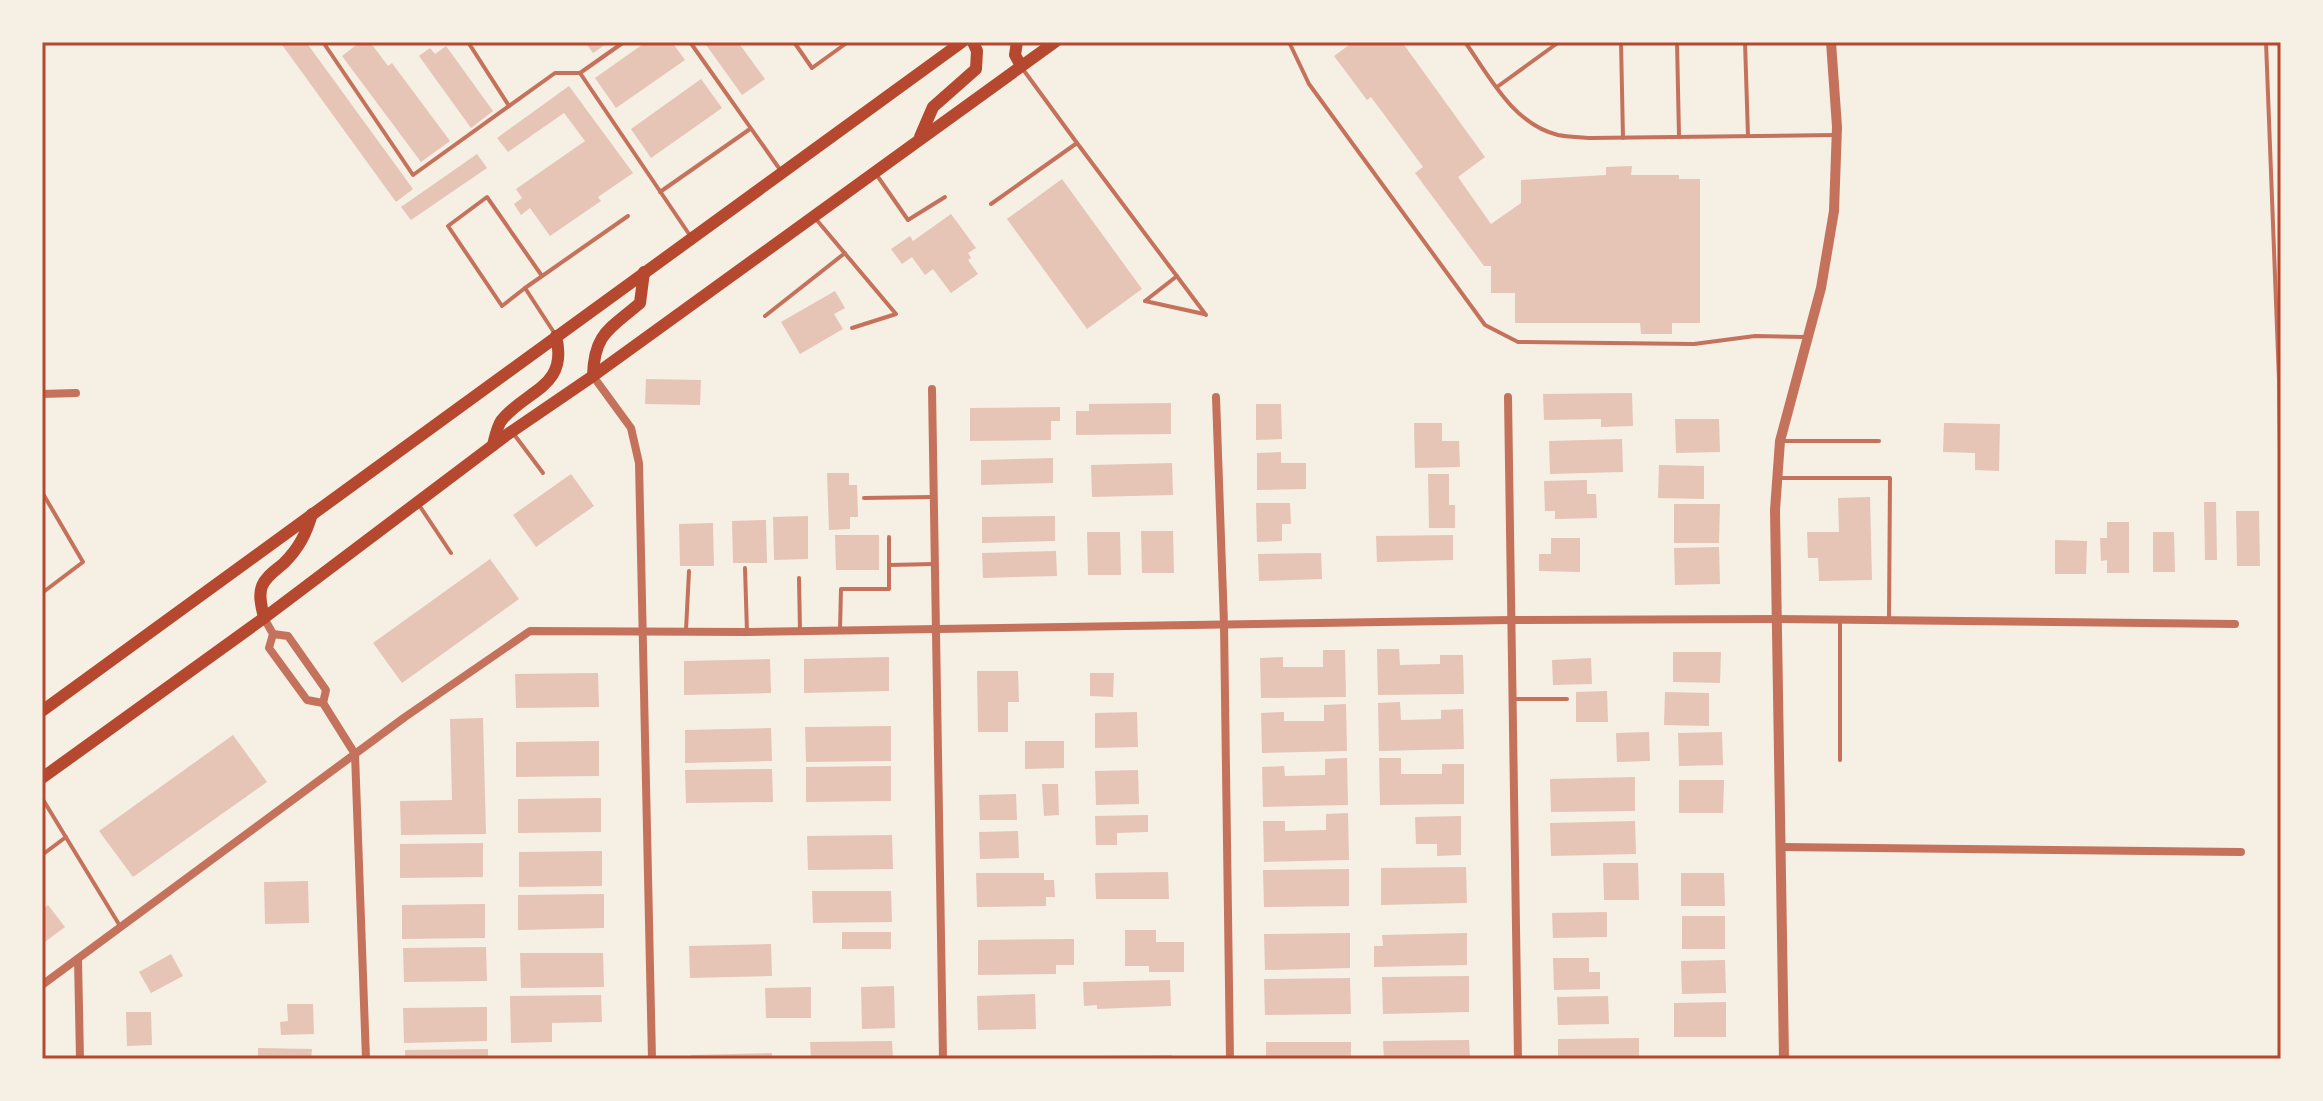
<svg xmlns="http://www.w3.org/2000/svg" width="2323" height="1101" viewBox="0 0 2323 1101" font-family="'DejaVu Sans',sans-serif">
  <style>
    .building { fill: #e6c5b7 }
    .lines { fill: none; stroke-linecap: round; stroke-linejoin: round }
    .service { stroke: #c5725c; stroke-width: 4 }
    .minor { stroke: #c5725c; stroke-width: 8 }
    .tertiary { stroke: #c5725c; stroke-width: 10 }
    .primary { stroke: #b5482f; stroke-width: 12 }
    .neatline { fill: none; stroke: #b5482f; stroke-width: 3 }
  </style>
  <rect width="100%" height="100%" fill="#f6efe4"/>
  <!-- building -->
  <g class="building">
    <path d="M280,42H306L413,189L396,202Z"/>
    <path d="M360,42H370L388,66L392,63L450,141L421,162L342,56Z"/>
    <path d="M585,42H609L593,53Z"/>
    <path d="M646,42H672L685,60L616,108L595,78Z"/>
    <path d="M704,42H738L765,79L742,95Z"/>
    <path d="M1353,42H1402L1485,157L1458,177L1491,224L1521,203V180L1606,175V167L1632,166L1631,175H1679V179H1700V323H1672V334H1641L1640,323H1515V293H1491V266H1484L1415,173L1423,167L1371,97L1367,100L1334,56Z"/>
    <path d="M446,46L493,111L471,128L419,56L430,48L435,54Z"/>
    <path d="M701,79L722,108L651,158L631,129Z"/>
    <path d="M569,86L633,173L598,197L601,201L550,236L530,208L521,215L514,204L522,198L516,189L585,141L564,113L508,152L497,138Z"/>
    <path d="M477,154L487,168L411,220L401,207Z"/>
    <path d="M1062,179L1142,289L1087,329L1007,219Z"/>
    <path d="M951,214L976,248L968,253L971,258L968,260L978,274L951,293L933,269L925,275L912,257L902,264L891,249L910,236L913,241Z"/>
    <path d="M835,291L845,308L834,314L843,329L800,354L781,322Z"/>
    <path d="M646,379L701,380L700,405L645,404Z"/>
    <path d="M1632,393L1633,426L1601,427V419L1544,420L1543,394Z"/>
    <path d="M1171,403V434L1076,435V411H1089V404Z"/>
    <path d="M1256,404H1281L1282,439L1256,440Z"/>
    <path d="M1060,407V421H1051V440L970,441V408Z"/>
    <path d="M1675,419H1719L1720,452L1676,453Z"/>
    <path d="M1414,423H1442V441H1459L1460,467L1415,468Z"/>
    <path d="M1944,423L2000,424L1999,471L1975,470V453L1943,452Z"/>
    <path d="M1622,439L1623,472L1550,474L1549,441Z"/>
    <path d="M1281,452V463H1306V489L1257,490V453Z"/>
    <path d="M1053,458V483L981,485V460Z"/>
    <path d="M1172,463L1173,495L1092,497L1091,465Z"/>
    <path d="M1659,465L1704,466V499L1658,498Z"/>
    <path d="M827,473H849V485H857L858,517H850V529L829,530Z"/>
    <path d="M571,474L594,506L536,547L513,515Z"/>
    <path d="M1428,474H1449V505H1455V528H1429Z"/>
    <path d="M1587,480V494H1596L1597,518L1555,519V511H1545L1544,481Z"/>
    <path d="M1870,497L1872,580L1819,581L1818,558H1808L1807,532H1839L1838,498Z"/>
    <path d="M2204,502H2216L2217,560H2205Z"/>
    <path d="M1256,503H1290L1291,524H1282V541L1257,542Z"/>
    <path d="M1674,504H1720L1719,543H1674Z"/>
    <path d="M2236,511H2259L2260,566H2237Z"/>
    <path d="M808,516V559L774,560L773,517Z"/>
    <path d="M1055,516V541L982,543V517Z"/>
    <path d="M766,520L767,563H733L732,521Z"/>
    <path d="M2107,522H2129V573H2107V560L2101,561L2100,538H2107Z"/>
    <path d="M713,523L714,566H680L679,524Z"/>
    <path d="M1141,531H1173L1174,573H1142Z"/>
    <path d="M1087,532H1120L1121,575H1088Z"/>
    <path d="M2153,532H2174L2175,572H2153Z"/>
    <path d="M835,535H879V570H836Z"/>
    <path d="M1453,535V560L1377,562L1376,536Z"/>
    <path d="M1551,538H1580V572L1539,571V554H1551Z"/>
    <path d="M2055,540L2087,541L2086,574H2055Z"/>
    <path d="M1719,547L1720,584L1675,585L1674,548Z"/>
    <path d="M1056,551L1057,576L983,578L982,553Z"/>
    <path d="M1321,553L1322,579L1259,581L1258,554Z"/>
    <path d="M490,559L519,599L402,683L373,643Z"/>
    <path d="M1377,649H1399L1400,665L1440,664V655H1463L1464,694L1378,695Z"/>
    <path d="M1323,650H1345L1346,697L1261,698L1260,658L1283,657V667H1323Z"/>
    <path d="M1673,652H1721L1720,683L1673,682Z"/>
    <path d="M889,657V691L804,693V659Z"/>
    <path d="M1591,658L1592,684L1553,685L1552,660Z"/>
    <path d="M770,659L771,693L684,695V661Z"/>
    <path d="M977,671H1018L1019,702H1008V732H978Z"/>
    <path d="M598,673L599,707L516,708L515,674Z"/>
    <path d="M1090,673H1114L1113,697L1090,696Z"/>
    <path d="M1607,691L1608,722H1576V692Z"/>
    <path d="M1665,692L1709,693V726L1664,725Z"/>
    <path d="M1400,702L1401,720L1441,719V710L1463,709L1464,749L1379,751L1378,703Z"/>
    <path d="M1346,704L1347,751L1262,753L1261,713L1284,712V721H1324V705Z"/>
    <path d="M1137,712L1138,747L1095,748V713Z"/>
    <path d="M483,718L486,834L401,835L400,801L452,800L450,719Z"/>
    <path d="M891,726V761L806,762L805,727Z"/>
    <path d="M771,728L772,761L685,763V730Z"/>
    <path d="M1649,732L1650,761L1617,762L1616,733Z"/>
    <path d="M1722,732L1723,765L1679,766L1678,733Z"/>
    <path d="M233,735L267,782L133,877L99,831Z"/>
    <path d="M599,741V776L516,777V742Z"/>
    <path d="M1025,741H1064V768L1025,769Z"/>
    <path d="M1347,758L1348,805L1263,807L1262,767L1284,766L1285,776L1325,775V759Z"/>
    <path d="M1379,758H1401V774H1442V764H1464V804L1380,805Z"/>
    <path d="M891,766V801L806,802V767Z"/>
    <path d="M772,769L773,802L686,803L685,770Z"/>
    <path d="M1138,770L1139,804L1096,805L1095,771Z"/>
    <path d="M1635,777V811L1551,812L1550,779Z"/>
    <path d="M1679,780H1724L1723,813H1679Z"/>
    <path d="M1042,784H1058L1059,815L1044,816Z"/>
    <path d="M1016,794L1017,820H980L979,795Z"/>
    <path d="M601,798V832L518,833V799Z"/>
    <path d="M1348,813L1349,860L1264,862L1263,821H1285V831L1326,830V814Z"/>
    <path d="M1148,815V832L1117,833V845H1096L1095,816Z"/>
    <path d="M1461,816V855L1437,856V844H1416L1415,817Z"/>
    <path d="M1635,821L1636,854L1551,856L1550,823Z"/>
    <path d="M1018,831L1019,858L980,859L979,832Z"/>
    <path d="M892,835L893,869L808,870L807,836Z"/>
    <path d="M483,843V877L400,878V844Z"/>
    <path d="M602,851V886L519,887V852Z"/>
    <path d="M1603,863H1638L1639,900H1604Z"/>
    <path d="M1466,867L1467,903L1381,905V868Z"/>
    <path d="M1349,869V906L1264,907L1263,870Z"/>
    <path d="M1168,872L1169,899H1096L1095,873Z"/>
    <path d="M976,873H1044V880H1054L1055,897H1046V906L977,907Z"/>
    <path d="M1681,873H1724L1725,906H1681Z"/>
    <path d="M308,881L309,923L265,924L264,882Z"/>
    <path d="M812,891H891L892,922L813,923Z"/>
    <path d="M604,894V928L518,930V895Z"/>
    <path d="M485,904V938L402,939V905Z"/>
    <path d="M48,905L65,927L42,944V910Z"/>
    <path d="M1607,912V937L1553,938L1552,913Z"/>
    <rect x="1682" y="916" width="43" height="33"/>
    <path d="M1125,930H1156V942H1184V972H1149V966H1125Z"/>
    <rect x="842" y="932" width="49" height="17"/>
    <path d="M1350,933V968L1265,970L1264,934Z"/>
    <path d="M1467,933V965L1374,967V946H1383L1382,935Z"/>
    <path d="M1074,939V965H1056V974L978,975V940Z"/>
    <path d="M771,944L772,976L690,978L689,946Z"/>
    <path d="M486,947L487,981L404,982L403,948Z"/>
    <path d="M520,953H603L604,987L521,988Z"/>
    <path d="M171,954L183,976L151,993L139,972Z"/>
    <path d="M1553,958H1589V972H1600V989L1554,990Z"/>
    <path d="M1725,960L1726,993L1682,994L1681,961Z"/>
    <path d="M1469,976V1012L1383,1014L1382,977Z"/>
    <path d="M1350,978L1351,1014L1265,1015L1264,979Z"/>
    <path d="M1170,980L1171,1006L1097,1009V1005L1084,1006L1083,982Z"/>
    <path d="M894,986L895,1028L862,1029L861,987Z"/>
    <path d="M811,987V1018H766L765,988Z"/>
    <path d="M1035,994L1036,1029L978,1030L977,996Z"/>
    <path d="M601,995L602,1022L552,1023V1042L511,1043L510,996Z"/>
    <path d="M1608,996L1609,1024L1558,1025L1557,997Z"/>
    <path d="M1726,1002V1037H1674V1003Z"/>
    <path d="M287,1004H313L314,1034L281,1035L280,1022L288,1021Z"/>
    <path d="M487,1007V1041L404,1043L403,1008Z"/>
    <path d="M126,1012H151L152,1045L127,1046Z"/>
    <path d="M1639,1038V1059H1558V1039Z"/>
    <path d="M1469,1040L1470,1059H1384L1383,1041Z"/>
    <path d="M892,1041L893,1059H811L810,1042Z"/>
    <rect x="1266" y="1042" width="85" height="17"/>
    <path d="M258,1048L312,1049L311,1059H258Z"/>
    <path d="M488,1049V1059H405V1050Z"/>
    <path d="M772,1053V1059H691V1055Z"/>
    <path d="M1172,1055V1059H1096V1056Z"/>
  </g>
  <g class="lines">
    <!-- service -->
    <g class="service">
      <path d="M323,42L413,175L555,73H580L624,42"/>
      <path d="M468,42L509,106"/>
      <path d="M690,42L781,171"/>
      <path d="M794,42L812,68L848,42"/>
      <path d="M1289,42L1309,84L1485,325L1518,342L1694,344L1755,336L1805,337"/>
      <path d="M1465,42C1490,77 1513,124 1558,135C1568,137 1580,137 1590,138L1836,135"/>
      <path d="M1621,42L1623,138"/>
      <path d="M1677,42L1679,136"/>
      <path d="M1745,42L1748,136"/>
      <path d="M2266,42L2279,380L2281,519"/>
      <path d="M2279,42L2281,54"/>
      <path d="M1022,68L1077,143"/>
      <path d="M580,73L691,237"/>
      <path d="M1497,87L1559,42"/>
      <path d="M876,174L908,220L945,197"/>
      <path d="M660,192L750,129"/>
      <path d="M991,204L1077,143L1206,315"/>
      <path d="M815,218L896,314L852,328"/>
      <path d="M525,288L502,306L448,226L487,197L542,276"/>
      <path d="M1145,301L1204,314"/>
      <path d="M1145,301L1177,276"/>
      <path d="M765,316L845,253"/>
      <path d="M555,334L525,288L628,216"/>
      <path d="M513,433L543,473"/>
      <path d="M1782,441H1879"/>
      <path d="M1780,478H1890L1889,619"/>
      <path d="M42,492L83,562L42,593"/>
      <path d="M864,498L933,497"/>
      <path d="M419,505L451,553"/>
      <path d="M889,565L934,564"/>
      <path d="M745,568L747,632"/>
      <path d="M799,578L800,631"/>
      <path d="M1840,622V760"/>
      <path d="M686,630L689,571"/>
      <path d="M840,630L841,589H889V537"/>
      <path d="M1515,699H1567"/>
      <path d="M42,798L120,926"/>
      <path d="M42,855L66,837"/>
    </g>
    <!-- minor -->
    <g class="minor">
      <path d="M593,376L631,428L639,463L652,1059"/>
      <path d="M932,389L943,1059"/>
      <path d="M42,394L76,393"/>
      <path d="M1216,397L1224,624L1230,1059"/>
      <path d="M1508,397L1518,1059"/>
      <path d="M264,618L273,634L269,648L307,700L323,703L355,754L366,1059"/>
      <path d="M273,634L288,636L326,690L323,703"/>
      <path d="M1781,847L2241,852"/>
      <path d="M78,959L80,1059"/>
      <path d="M42,985L405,717L530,631L747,632L1511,620L1777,619L2235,624"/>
    </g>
    <!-- tertiary -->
    <path class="tertiary" d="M1784,1059L1775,510L1780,441L1821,288L1834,211L1837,127L1831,42"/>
    <!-- primary -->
    <g class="primary">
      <path d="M1017,42L1015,55L1021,66"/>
      <path d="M920,137L933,107L976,69L977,51L973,42"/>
      <path d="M593,376C594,333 610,329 640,303L644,272"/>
      <path d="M493,445C495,437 497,427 501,421C526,389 569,388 556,336"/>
      <path d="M264,618C262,608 258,596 262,586C266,576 276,570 284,563C299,548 306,534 312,514"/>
      <path d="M42,711L962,42"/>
      <path d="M42,778L264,618L508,434L593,376L1055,42"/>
    </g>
  </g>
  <!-- border -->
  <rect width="2323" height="1101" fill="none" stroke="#f6efe4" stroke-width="88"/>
  <rect x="44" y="44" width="2235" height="1013" class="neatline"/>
</svg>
